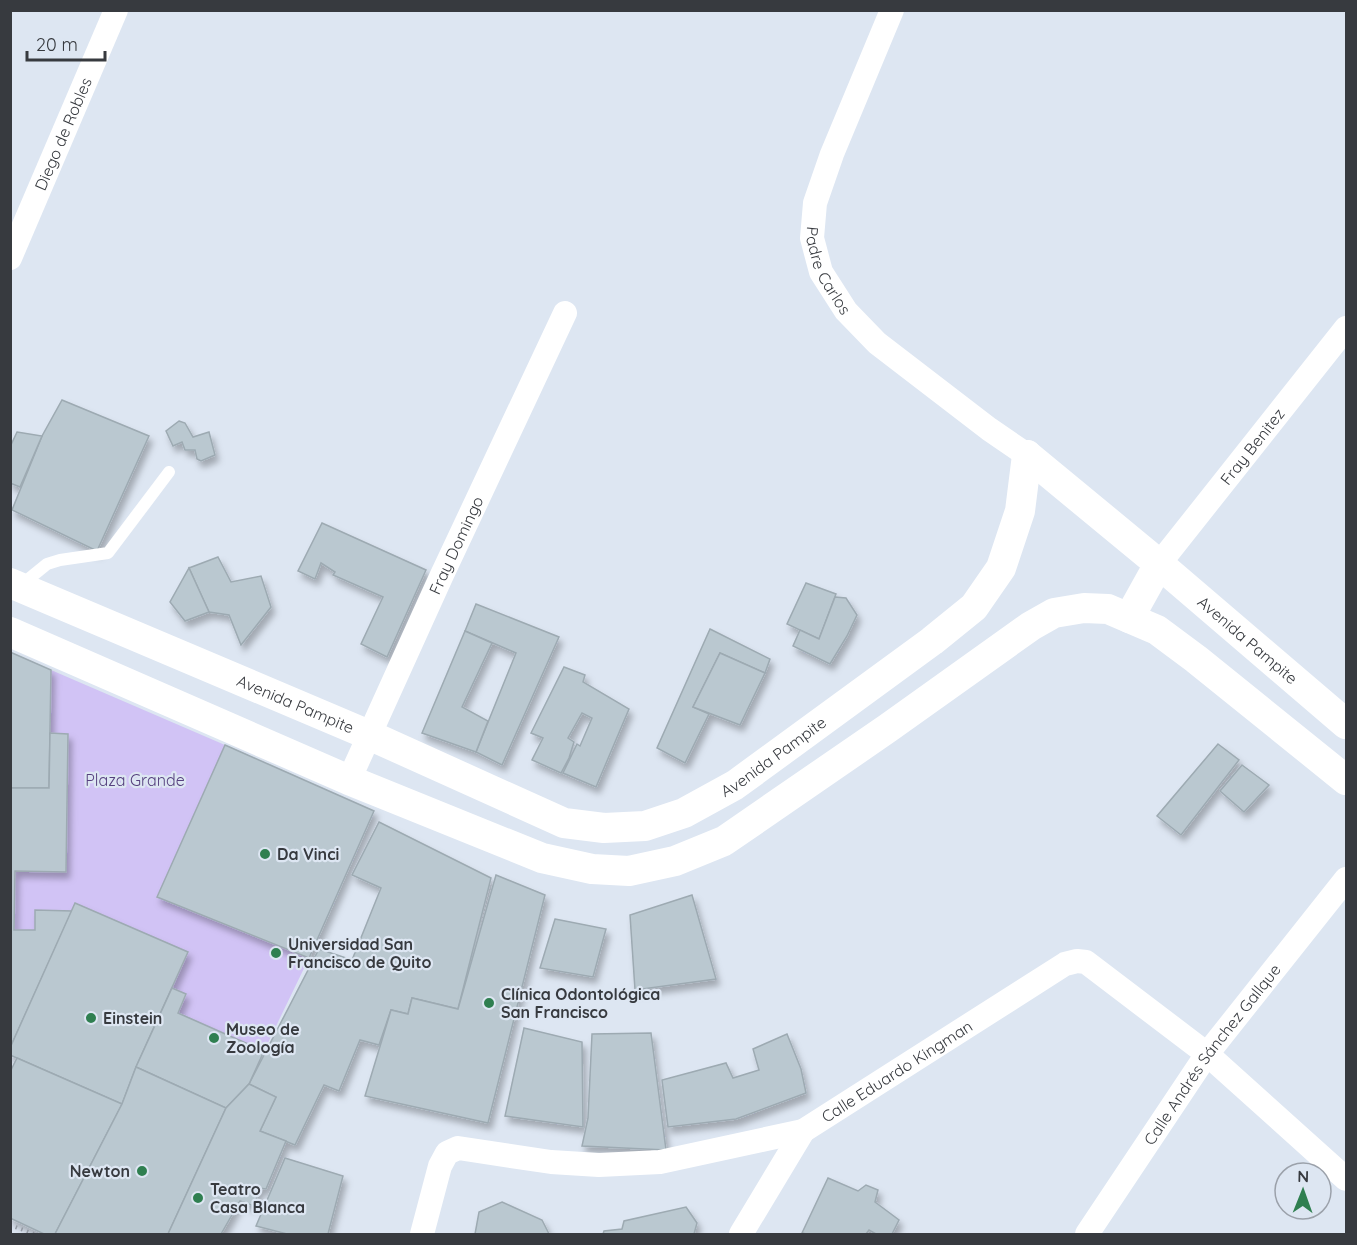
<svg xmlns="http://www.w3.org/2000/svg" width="1357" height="1245" viewBox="0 0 1357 1245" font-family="Quicksand,sans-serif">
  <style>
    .green { fill: #d1c3f5 }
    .building { fill: #bac8d0; stroke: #9daab2; stroke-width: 1.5; filter: url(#shadow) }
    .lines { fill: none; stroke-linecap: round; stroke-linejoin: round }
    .path { stroke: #9399a2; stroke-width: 4; stroke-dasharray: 1.5 4.5; stroke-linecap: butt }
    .service { stroke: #fff; stroke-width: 12 }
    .minor { stroke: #fff; stroke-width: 24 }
    .tertiary { stroke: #fff; stroke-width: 30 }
    .poi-dot { fill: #2f7f50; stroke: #dde6f2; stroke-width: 2 }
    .labels { text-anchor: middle; stroke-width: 4.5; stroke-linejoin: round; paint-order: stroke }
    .street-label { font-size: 16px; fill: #373a3f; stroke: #dde6f2 }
    .park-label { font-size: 16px; fill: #55407e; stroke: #dde6f2 }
    .poi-label { font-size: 16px; font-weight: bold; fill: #373a3f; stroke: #dde6f2; text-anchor: start }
  </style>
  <defs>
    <filter id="shadow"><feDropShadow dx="3.5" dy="6" stdDeviation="3" flood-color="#0004"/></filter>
  </defs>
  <rect width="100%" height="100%" fill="#dde6f2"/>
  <!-- green -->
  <path class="green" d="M51,670L225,745L157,897L309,958L264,1051L178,1013L186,995L172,988L188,952L72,911L35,910V930H14L15,871H66L68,734L50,733Z"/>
  <!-- building -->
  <g class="building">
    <path d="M62,400L149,436L97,551L12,510L42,436Z"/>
    <path d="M179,421L185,423L193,437L209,432L215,455L201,461L197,459L195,450H185L182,442L173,446L166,431Z"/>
    <path d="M17,432L42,436L20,487L10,483V447Z"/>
    <path d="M322,523L426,570L387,657L361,644L383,597L333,575L335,572L321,563L315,579L298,571Z"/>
    <path d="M218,557L231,582L261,576L271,607L241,645L229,615L209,612L189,568Z"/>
    <path d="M189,568L209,612L185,621L170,602Z"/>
    <path d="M806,583L836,594L819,639L787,624Z"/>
    <path d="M835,597L846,598L857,615L847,636L830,664L793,646L800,630L819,639Z"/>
    <path d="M476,604L559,637L502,765L476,752L516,653L465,631Z"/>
    <path d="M710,629L770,659L765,673L720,653L693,707L709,714L685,763L657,748Z"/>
    <path d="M465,631L492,643L462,707L488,721L476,752L422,733Z"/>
    <path d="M10,652L51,670L49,788H10Z"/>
    <path d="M720,653L765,673L740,725L693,707Z"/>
    <path d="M564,667L585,675L583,682L629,709L596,787L563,773L577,744L580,746L592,718L582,713L568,738L574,742L569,758L561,773L532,760L543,738L531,733Z"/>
    <path d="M50,733L68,734L66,872L15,871L14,930H35V910L72,911L10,1048V788H49Z"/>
    <path d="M1218,744L1239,760L1181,835L1157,816Z"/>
    <path d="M225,745L374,811L309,958L157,897Z"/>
    <path d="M1242,765L1269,785L1244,812L1220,791Z"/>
    <path d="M379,822L491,878L458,1009L412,998L408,1014L391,1010L379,1045L360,1040L339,1091L324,1085L295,1145L260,1131L276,1097L249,1084L319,949L352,960L381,888L352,875Z"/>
    <path d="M496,875L545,895L488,1123L365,1096L391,1010L408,1014L412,998L458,1009Z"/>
    <path d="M692,895L716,979L635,990L630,915Z"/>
    <path d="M75,903L188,952L136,1067L122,1104L10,1055V1048Z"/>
    <path d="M555,919L606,929L593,977L540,968Z"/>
    <path d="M172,988L186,994L178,1013L264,1051L249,1084L226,1108L136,1067Z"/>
    <path d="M524,1028L582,1042L583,1127L505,1116Z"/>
    <path d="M651,1033L666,1150L582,1146L588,1118L592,1034Z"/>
    <path d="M787,1034L801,1069L806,1093L736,1119L668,1127L662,1080L726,1063L733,1078L759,1070L753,1049Z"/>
    <path d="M17,1058L122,1104L55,1234H44L10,1218V1072Z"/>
    <path d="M136,1067L226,1108L168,1234H55L122,1104Z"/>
    <path d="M249,1084L276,1097L260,1131L286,1141L266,1189L260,1188L254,1206L240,1201L221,1234H168L226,1108Z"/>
    <path d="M285,1158L343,1176L328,1234H287L256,1226Z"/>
    <path d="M828,1178L858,1191L866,1185L878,1190L875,1202L899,1220L892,1234H876L869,1230L866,1234H806L802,1233Z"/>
    <path d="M502,1202L542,1220L549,1234H475L479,1212Z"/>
    <path d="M686,1207L697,1223L694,1234H603L604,1231L622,1229L624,1221Z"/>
  </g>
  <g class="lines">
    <!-- path -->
    <path class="path" d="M10,1225L34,1234"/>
    <!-- service -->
    <path class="service" d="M20,586L47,564L60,560L108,553L169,472"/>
    <!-- minor -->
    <g class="minor">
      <path id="s1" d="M892,10L832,154L815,203L812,238L821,272L846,311L877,343L989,429L1027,455"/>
      <path id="s2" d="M10,258L116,10"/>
      <path id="s3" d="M1159,564L1346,328"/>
      <path id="s4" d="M349,780L441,577L565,313"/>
      <path id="s5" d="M422,1234L440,1166L447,1153L458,1148L551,1162L599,1165L660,1162L803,1131L1065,964L1077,961L1086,962L1207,1054L1346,1179"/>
      <path d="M741,1234L803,1131"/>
      <path id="s6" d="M1087,1234L1207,1054L1346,879"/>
    </g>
    <!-- tertiary -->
    <g class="tertiary">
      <path id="s7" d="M1027,455L1159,564L1346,724"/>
      <path id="s8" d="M10,583L369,735L564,823L604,828L645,826L684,813L735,785L932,641L974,607L1001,568L1020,511L1027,455"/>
      <path d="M1129,618L1159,564"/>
      <path d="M10,632L349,780L542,858L592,869L629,871L675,861L724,841L888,728L1031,626L1054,613L1084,608L1108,609L1157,630L1196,659L1346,780"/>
    </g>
  </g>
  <!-- markers -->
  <g class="poi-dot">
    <circle cx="265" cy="854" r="6"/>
    <circle cx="276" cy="953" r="6"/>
    <circle cx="489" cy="1003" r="6"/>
    <circle cx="91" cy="1018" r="6"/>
    <circle cx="214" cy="1038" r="6"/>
    <circle cx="142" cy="1171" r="6"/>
    <circle cx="198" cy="1198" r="6"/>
  </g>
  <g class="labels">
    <!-- street labels -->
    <g class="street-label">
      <text dy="6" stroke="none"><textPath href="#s2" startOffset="135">Diego de Robles</textPath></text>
      <text dy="6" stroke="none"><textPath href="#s1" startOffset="279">Padre Carlos</textPath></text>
      <text dy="6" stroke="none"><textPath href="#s3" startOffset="150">Fray Benitez</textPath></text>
      <text dy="6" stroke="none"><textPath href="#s4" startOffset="258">Fray Domingo</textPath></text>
      <text dy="6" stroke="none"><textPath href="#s7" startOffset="288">Avenida Pampite</textPath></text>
      <text dy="6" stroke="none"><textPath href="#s8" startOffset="310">Avenida Pampite</textPath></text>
      <text dy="6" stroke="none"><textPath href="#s8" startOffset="832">Avenida Pampite</textPath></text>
      <text dy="6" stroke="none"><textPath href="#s6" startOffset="219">Calle Andrés Sánchez Gallque</textPath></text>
      <text dy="6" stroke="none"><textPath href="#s5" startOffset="558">Calle Eduardo Kingman</textPath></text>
    </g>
    <!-- park labels -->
    <g class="park-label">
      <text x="135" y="786">Plaza Grande</text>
    </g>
    <!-- poi labels -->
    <g class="poi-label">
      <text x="277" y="860">Da Vinci</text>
      <text x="288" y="950">Universidad San<tspan x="288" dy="18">Francisco de Quito</tspan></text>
      <text x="501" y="1000">Clínica Odontológica<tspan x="501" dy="18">San Francisco</tspan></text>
      <text x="103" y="1024">Einstein</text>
      <text x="226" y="1035">Museo de<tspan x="226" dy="18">Zoología</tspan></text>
      <text x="130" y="1177" text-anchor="end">Newton</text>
      <text x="210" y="1195">Teatro<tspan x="210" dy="18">Casa Blanca</tspan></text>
    </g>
  </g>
  <!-- border -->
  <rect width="1357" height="1245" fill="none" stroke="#373a3f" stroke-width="24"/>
  <!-- north arrow -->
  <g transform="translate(1303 1191) rotate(1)"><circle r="28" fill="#dde6f2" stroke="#9ba1aa" stroke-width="1.5"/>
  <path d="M0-4.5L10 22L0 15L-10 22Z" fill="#2f7f50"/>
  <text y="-9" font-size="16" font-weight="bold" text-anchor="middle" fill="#373a3f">N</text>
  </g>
  <!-- scale -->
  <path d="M27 51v9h78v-9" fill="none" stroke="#373a3f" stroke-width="3"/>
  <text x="36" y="51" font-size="18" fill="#373a3f" stroke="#dde6f2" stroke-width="4.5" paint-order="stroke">20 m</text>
</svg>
